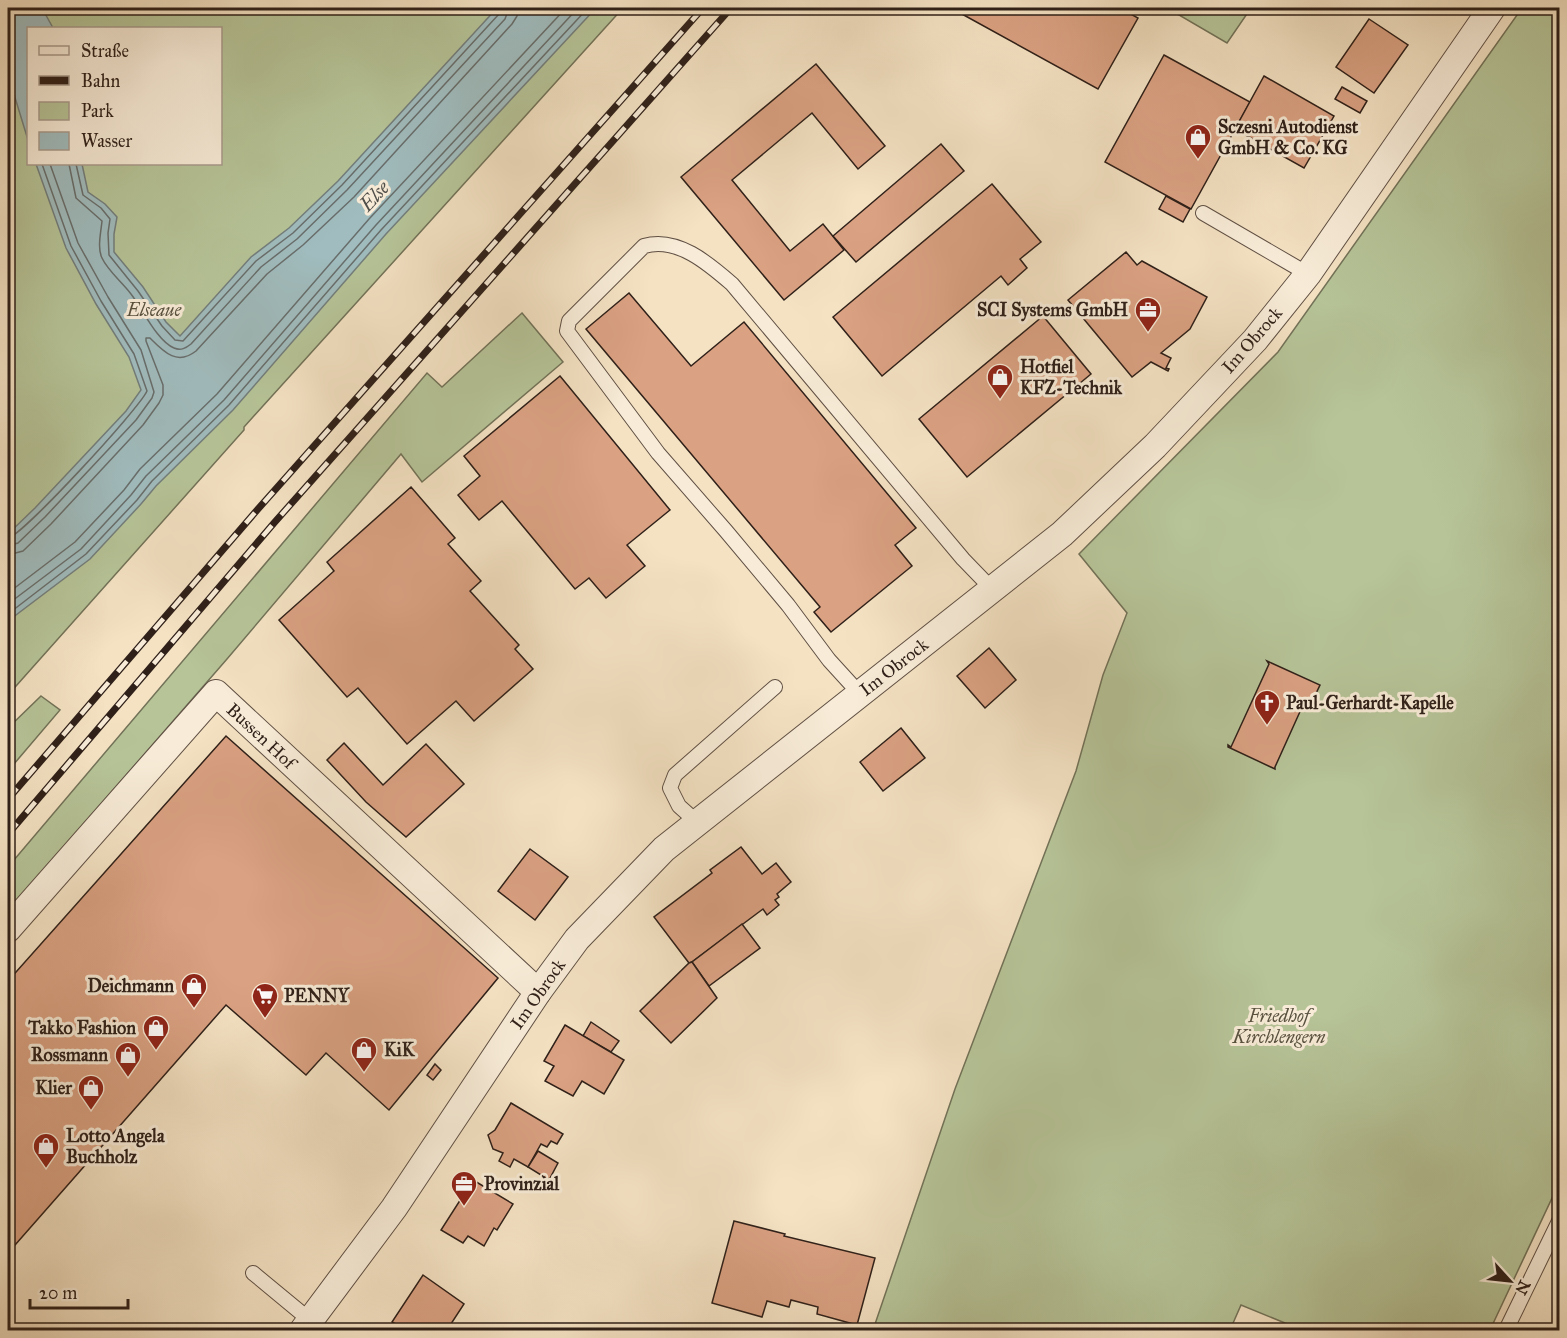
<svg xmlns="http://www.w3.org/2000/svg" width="1567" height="1338" viewBox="0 0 1567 1338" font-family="'IM FELL Great Primer',serif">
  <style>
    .green { fill: #b6c498; stroke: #727258; stroke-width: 1.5; fill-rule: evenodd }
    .water { fill: #a0bcbe; stroke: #737e7c; stroke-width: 1.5 }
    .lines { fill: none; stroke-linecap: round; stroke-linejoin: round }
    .shore { stroke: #686e6c; stroke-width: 1.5 }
    .building { fill: #daa182; stroke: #2f2019; stroke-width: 1.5 }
    .lane-casing { stroke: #605044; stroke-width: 16 }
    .street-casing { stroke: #605044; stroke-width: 28 }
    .lane { stroke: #f8ecd8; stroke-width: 14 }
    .street { stroke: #f8ecd8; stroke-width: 26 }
    .rail-casing { stroke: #2f2019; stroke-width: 7 }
    .rail { stroke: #f8ecd8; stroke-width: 4.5; stroke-dasharray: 14; stroke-linecap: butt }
    .labels { text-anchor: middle; stroke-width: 6; stroke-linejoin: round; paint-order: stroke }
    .poi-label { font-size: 18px; font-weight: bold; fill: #2f2019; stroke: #f8ecd8; text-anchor: start }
    .park-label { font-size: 18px; font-style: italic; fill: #58513f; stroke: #f8ecd8 }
    .street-label { font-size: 18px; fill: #2f2019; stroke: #f8ecd8 }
    .water-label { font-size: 20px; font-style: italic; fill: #514f4b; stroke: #f8ecd8 }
  </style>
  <rect width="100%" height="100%" fill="#f4e2c3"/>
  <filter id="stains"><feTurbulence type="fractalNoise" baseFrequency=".00333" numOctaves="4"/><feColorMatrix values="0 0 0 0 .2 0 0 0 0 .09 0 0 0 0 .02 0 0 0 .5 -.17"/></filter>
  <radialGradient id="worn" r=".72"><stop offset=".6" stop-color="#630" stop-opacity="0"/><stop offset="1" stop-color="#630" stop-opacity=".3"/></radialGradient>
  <!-- green -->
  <g class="green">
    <path d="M8,8H623L244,427V430L8,695ZM28,28H220V164H28Z"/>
    <path d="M1167,8H1251L1227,43Z"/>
    <path d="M1522,8H1559L1560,1181L1490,1330H1302L1241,1305L1230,1330H873L955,1089L1076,771L1103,675L1127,613L1079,554L1278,352Z"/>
    <path d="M522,313L563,362L422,482L401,454L227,659L8,911V867L427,373L442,387Z"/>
    <path d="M41,696L60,710L8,771V728Z"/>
  </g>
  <!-- water -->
  <g class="water">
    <path d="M8,8H42L53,28H28V140L9,78Z"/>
    <path d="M497,8H596L386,234L233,410L156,486L141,504L90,559L8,621V534L35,508L126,411L141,390L129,357L96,304L66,248L36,164H82L88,192L105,204L117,217L114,234V252L143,287L166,322L180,336L251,257L289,228L338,181Z"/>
  </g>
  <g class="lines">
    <!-- shore -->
    <g class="shore">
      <path d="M69,164L76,198L102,221C101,232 97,248 102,258C108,271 122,282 131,294C142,308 157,341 174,348C181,351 186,348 191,344L261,267L297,239L347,190L505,19L509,8"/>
      <path d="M76,164L83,195L101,208L110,219L108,233L109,255L138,291L162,326L175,340L183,341L256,261L293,233L342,185L499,14L501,8"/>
      <path d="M8,538C21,537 139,409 147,391L134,354L101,301L71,246L42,164"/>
      <path d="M8,546L18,543L45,517L136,420L152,398L154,392L141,350L108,297L78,243L50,164"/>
      <path d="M8,555L23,551L51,524L143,425L159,403L163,395V385L146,341V338H150C164,352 177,366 196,351L267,274L303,245L354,197L512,24L517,16L518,8"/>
      <path d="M8,593L75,542L124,490L140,469L217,394L369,219L566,8"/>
      <path d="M8,604L81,549L131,495L146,476L224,400L376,225L578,8"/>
      <path d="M8,614L86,554L137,500L152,481L229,405L381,230L588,8"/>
    </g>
  </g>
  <!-- building -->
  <g class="building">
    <path d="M951,8H1120L1138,18L1098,89Z"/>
    <path d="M1369,19L1408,45L1374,93L1336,67Z"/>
    <path d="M1164,55L1250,102L1191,209L1105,162Z"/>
    <path d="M816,64L885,146L858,169L812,113L732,180L790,251L823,224L844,250L784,300L681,177Z"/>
    <path d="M1264,76L1334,116L1304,168L1235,129Z"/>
    <path d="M1342,87L1367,101L1360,113L1335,99Z"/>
    <path d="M941,144L964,171L856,262L833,236Z"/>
    <path d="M992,184L1041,242L1020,259L1027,268L1008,285L1001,276L882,376L833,317Z"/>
    <path d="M1166,196L1190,209L1183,222L1159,209Z"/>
    <path d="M1126,252L1137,265L1142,261L1207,297L1190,329L1161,353L1171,358L1166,368L1169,369L1168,371L1151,362L1132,377L1068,300Z"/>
    <path d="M629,293L691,366L744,322L916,528L895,545L912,566L831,632L814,612L820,607L586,329Z"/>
    <path d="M1043,316L1091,374L967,477L919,419Z"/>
    <path d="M560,376L670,510L627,545L645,566L606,598L589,578L575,589L502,501L479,520L458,495L480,476L464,456Z"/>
    <path d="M411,487L455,538L448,544L481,581L470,591L519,645L515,649L533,669L474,721L456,701L407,744L358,688L347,697L279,620L334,571L327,562Z"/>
    <path d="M989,648L1016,680L985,708L957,676Z"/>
    <path d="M1267,661L1320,685L1309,708L1303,705L1275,767V769L1228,747V745L1231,747L1269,664Z"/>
    <path d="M901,728L925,758L883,791L860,762Z"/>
    <path d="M226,736L498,978L389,1110L326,1053L306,1075L226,1005L8,1253V981Z"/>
    <path d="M344,743L383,785L426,744L464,784L406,837L366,802L327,760Z"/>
    <path d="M741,847L762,874L776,863L791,882L777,894L779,897L775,900L779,905L767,915L763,909L692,962L689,963L654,917L712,873L710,870Z"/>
    <path d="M530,849L568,877L535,920L498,891Z"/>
    <path d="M742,924L760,948L709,986L692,962Z"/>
    <path d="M692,962L717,998L671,1043L640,1011L689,963Z"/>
    <path d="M591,1022L619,1041L611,1052L583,1036Z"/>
    <path d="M565,1025L624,1060L604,1094L582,1081L573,1096L545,1081L554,1066L544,1061Z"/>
    <path d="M435,1064L441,1070L433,1080L427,1075Z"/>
    <path d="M511,1103L563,1134L557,1144L551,1141L547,1147L541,1144L528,1167L514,1159L510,1167L499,1161L503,1153L493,1149L488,1135L495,1130Z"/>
    <path d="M538,1151L558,1163L549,1180L528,1167Z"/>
    <path d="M473,1180L513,1204L497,1230L494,1228L484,1246L468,1236L463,1243L441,1230Z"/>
    <path d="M734,1221L785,1234L784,1236L875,1258L857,1325L817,1314L818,1307L791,1300L789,1307L767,1301L762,1317L712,1303Z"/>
    <path d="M423,1275L464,1304L447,1330H406L392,1322Z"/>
  </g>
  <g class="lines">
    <!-- lane casing -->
    <g class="lane-casing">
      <g id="lane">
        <path d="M1203,213L1308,274"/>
        <path d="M860,694L829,660L788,605L726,531L658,453L567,331L569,321L644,246C677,236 709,264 732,284L963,559L992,589"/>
        <path d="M698,823L679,806L670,788L675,775L775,687"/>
        <path d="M253,1273L311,1321"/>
        <path d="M1506,1330L1560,1219"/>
      </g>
    </g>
    <!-- street casing -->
    <g class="street-casing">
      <g id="street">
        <path d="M8,929L216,693L538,992"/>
        <path d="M303,1330L394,1208L538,992L577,939L664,849L1062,534L1155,446L1255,340L1308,274L1492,8"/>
      </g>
    </g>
    <!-- lane -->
    <use href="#lane" class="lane"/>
    <!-- street -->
    <use href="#street" class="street"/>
    <!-- rail casing -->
    <g class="rail-casing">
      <g id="rail">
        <path d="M8,799L258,509L703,8"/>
        <path d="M8,834L274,523L731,8"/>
      </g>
    </g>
    <!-- rail -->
    <use href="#rail" class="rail"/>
  </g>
  <!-- icons -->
  <defs>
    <g id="shop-pin" transform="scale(1.35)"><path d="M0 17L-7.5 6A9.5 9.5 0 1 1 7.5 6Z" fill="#8f2418" stroke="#f8ecd8"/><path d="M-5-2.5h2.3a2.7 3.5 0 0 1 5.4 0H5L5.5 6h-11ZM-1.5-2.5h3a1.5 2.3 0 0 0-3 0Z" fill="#fff"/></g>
    <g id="office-pin" transform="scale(1.35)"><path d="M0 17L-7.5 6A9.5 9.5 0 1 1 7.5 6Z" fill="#8f2418" stroke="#f8ecd8"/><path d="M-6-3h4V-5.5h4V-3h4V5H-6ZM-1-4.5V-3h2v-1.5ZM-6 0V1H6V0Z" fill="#fff"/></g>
    <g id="church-pin" transform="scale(1.35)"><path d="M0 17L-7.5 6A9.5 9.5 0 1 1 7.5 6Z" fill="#8f2418" stroke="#f8ecd8"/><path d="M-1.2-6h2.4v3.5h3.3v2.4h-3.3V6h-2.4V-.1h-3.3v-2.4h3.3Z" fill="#fff"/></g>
    <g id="supermarket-pin" transform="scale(1.35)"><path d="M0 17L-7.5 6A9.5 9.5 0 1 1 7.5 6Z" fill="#8f2418" stroke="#f8ecd8"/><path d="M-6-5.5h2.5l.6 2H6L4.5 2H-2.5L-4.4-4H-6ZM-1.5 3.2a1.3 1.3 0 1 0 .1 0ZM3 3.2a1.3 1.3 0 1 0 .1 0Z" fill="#fff"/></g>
  </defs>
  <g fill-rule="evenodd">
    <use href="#shop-pin" x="1198" y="137"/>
    <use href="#office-pin" x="1148" y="310"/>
    <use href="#shop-pin" x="1000" y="377"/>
    <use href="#church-pin" x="1267" y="703"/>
    <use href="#shop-pin" x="194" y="986"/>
    <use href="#supermarket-pin" x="265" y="996"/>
    <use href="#shop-pin" x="156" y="1028"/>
    <use href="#shop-pin" x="364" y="1050"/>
    <use href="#shop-pin" x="128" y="1055"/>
    <use href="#shop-pin" x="91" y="1088"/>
    <use href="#shop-pin" x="46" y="1146"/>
    <use href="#office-pin" x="464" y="1184"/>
  </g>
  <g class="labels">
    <!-- poi labels -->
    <g class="poi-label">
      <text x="1218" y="133">Sczesni Autodienst<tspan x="1218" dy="21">GmbH &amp; Co. KG</tspan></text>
      <text x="1128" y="316" text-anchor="end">SCI Systems GmbH</text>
      <text x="1020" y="373">Hotfiel<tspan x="1020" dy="21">KFZ-Technik</tspan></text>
      <text x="1286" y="709">Paul-Gerhardt-Kapelle</text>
      <text x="174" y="992" text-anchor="end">Deichmann</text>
      <text x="284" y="1002">PENNY</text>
      <text x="136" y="1034" text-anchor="end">Takko Fashion</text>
      <text x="384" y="1056">KiK</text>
      <text x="108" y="1061" text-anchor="end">Rossmann</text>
      <text x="72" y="1094" text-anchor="end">Klier</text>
      <text x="66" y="1142">Lotto Angela<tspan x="66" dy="21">Buchholz</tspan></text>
      <text x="484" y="1190">Provinzial</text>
    </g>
    <!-- park labels -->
    <g class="park-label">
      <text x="154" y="316">Elseaue</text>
      <text x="1279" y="1022">Friedhof<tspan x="1279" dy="21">Kirchlengern</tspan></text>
    </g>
    <!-- street labels -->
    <g class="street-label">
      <text transform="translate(1252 340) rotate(-49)" y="6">Im Obrock</text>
      <text transform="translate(894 667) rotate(-38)" y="6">Im Obrock</text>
      <text transform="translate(261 736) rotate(43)" y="6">Bussen Hof</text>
      <text transform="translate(538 994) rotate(-55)" y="6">Im Obrock</text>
    </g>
    <!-- water labels -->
    <g class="water-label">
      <text transform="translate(374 196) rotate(-47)" y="7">Else</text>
    </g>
  </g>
  <!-- margin -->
  <rect width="1567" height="1338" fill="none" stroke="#f4e2c3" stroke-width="30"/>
  <rect x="9" y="9" width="1549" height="1320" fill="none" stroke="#2f2019" stroke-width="3"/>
  <rect x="15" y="15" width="1537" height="1308" fill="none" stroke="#2f2019" stroke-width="1.5"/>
  <!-- legend -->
  <rect x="27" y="27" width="195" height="138" fill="#f8ecd8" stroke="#a89a8c" stroke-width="1.5"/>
  <rect x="39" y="46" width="30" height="9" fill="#f8ecd8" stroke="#a89a8c" stroke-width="1.5"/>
  <text x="81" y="57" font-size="18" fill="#2f2019">Straße</text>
  <rect x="39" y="76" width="30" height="9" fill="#2f2019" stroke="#a89a8c" stroke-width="1.5"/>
  <text x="81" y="87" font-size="18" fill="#2f2019">Bahn</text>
  <rect x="39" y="102" width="30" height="18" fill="#b6c498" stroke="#a89a8c" stroke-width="1.5"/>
  <text x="81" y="117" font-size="18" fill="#2f2019">Park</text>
  <rect x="39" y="132" width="30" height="18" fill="#a0bcbe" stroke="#a89a8c" stroke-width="1.5"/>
  <text x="81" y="147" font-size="18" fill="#2f2019">Wasser</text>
  <!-- north arrow -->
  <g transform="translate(1510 1281) rotate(117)" stroke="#f8ecd8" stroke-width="4.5" paint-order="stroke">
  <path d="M0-4.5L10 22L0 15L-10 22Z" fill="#2f2019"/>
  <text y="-9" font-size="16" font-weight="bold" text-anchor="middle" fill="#2f2019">N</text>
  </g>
  <!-- scale -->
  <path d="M30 1299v9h98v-9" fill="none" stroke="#2f2019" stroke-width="3"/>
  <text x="39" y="1299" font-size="18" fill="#2f2019" stroke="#f8ecd8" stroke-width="4.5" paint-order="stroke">20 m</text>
  <rect width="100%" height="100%" filter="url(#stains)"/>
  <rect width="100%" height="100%" fill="url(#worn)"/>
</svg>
